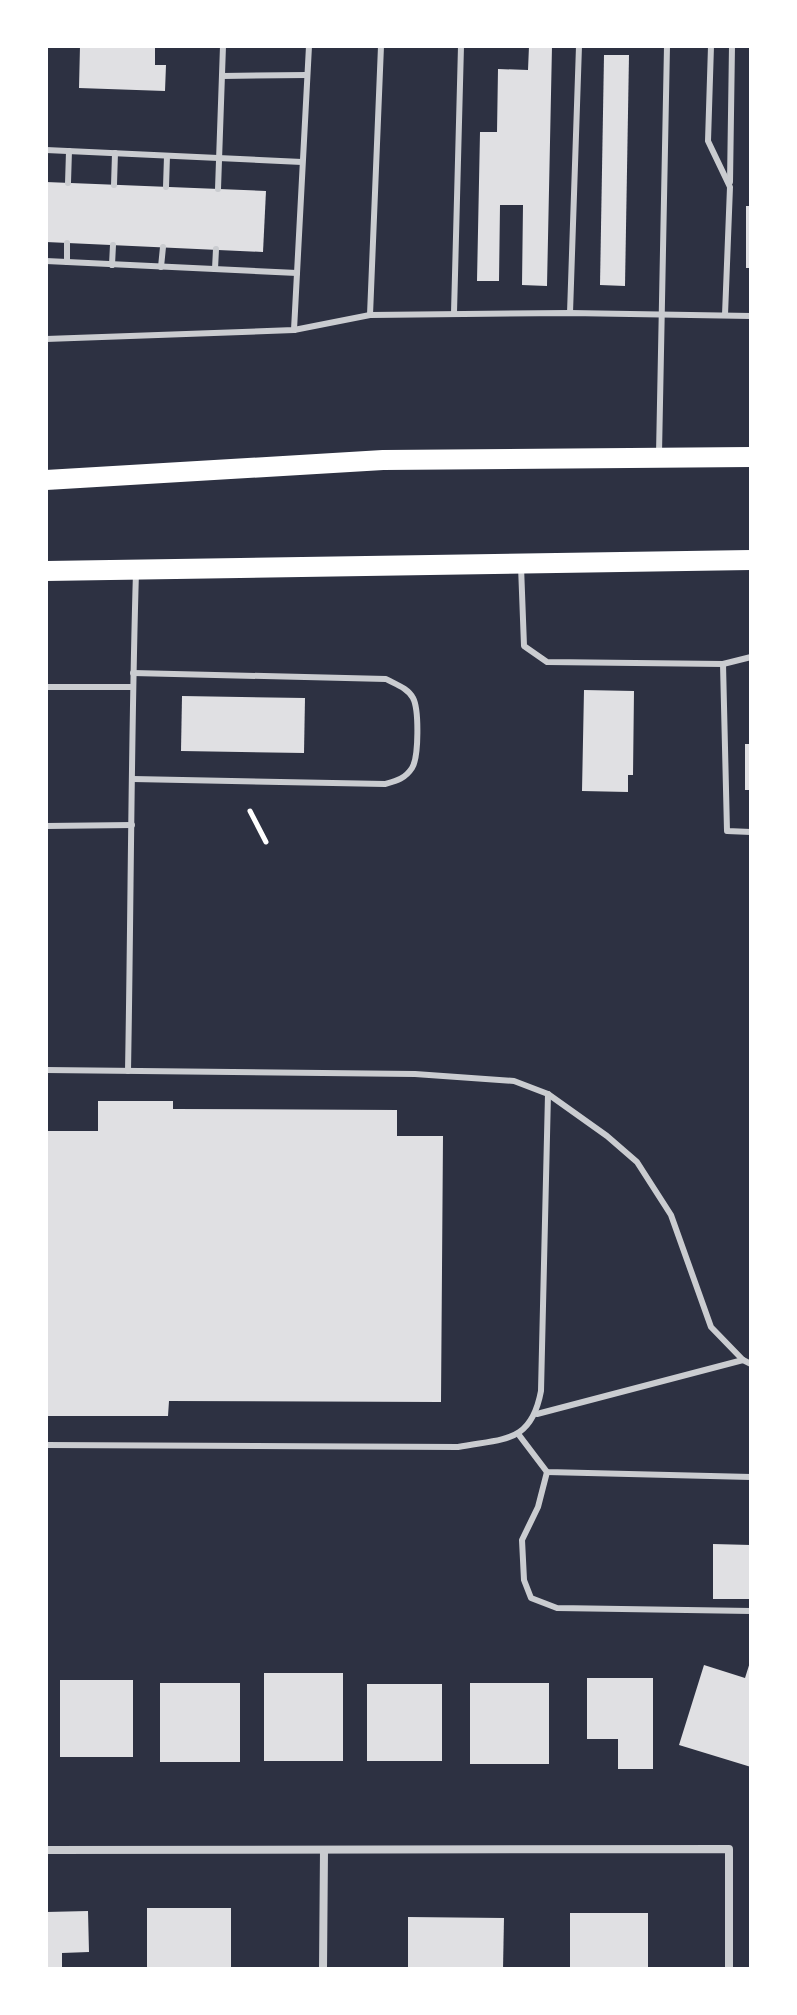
<svg xmlns="http://www.w3.org/2000/svg" width="797" height="2015" viewBox="0 0 797 2015" font-family="Helvetica,sans-serif">
  <style>
    .building { fill: #e0e0e3 }
    .lines { fill: none; stroke-linecap: round; stroke-linejoin: round }
    .path { stroke: #fff; stroke-width: 5 }
    .service { stroke: #caccd0; stroke-width: 6 }
    .minor { stroke: #caccd0; stroke-width: 8 }
    .primary { stroke: #fff; stroke-width: 20 }
  </style>
  <rect width="100%" height="100%" fill="#2d3142"/>
  <!-- building -->
  <g class="building">
    <path d="M80,46H155V65H166L165,91L79,88Z"/>
    <path d="M529,46H552L547,286L522,285L523,205H500L499,281H477L480,132H497L498,69L528,70Z"/>
    <path d="M604,55H629L625,286L600,285Z"/>
    <path d="M46,182L266,191L263,252L46,242Z"/>
    <rect x="746" y="206" width="5" height="62"/>
    <path d="M584,690L634,691L633,775H628V792L582,791Z"/>
    <path d="M182,696L305,698L304,753L181,751Z"/>
    <rect x="745" y="744" width="6" height="46"/>
    <path d="M98,1101H173V1109L397,1110V1136H443L441,1402L169,1401L168,1416H46V1131H98Z"/>
    <path d="M713,1544L751,1545V1599H713Z"/>
    <path d="M751,1659V1767L679,1745L704,1665L745,1678Z"/>
    <rect x="264" y="1673" width="79" height="88"/>
    <path d="M587,1678H653V1769H618V1739H587Z"/>
    <rect x="60" y="1680" width="73" height="77"/>
    <rect x="160" y="1683" width="80" height="79"/>
    <rect x="470" y="1683" width="79" height="81"/>
    <rect x="367" y="1684" width="75" height="77"/>
    <rect x="147" y="1908" width="84" height="61"/>
    <path d="M88,1911L89,1952L62,1953V1969H46V1912Z"/>
    <rect x="570" y="1913" width="78" height="56"/>
    <path d="M408,1917L504,1918L503,1969H408Z"/>
  </g>
  <g class="lines">
    <!-- path -->
    <path class="path" d="M250,811L266,842"/>
    <!-- service -->
    <g class="service">
      <path d="M711,46L708,141L730,187L725,315"/>
      <path d="M222,76L307,75"/>
      <path d="M46,150L302,162"/>
      <path d="M730,182L732,46"/>
      <path d="M68,183L69,151"/>
      <path d="M114,185L115,153"/>
      <path d="M166,187L167,156"/>
      <path d="M218,189L223,46"/>
      <path d="M46,261L297,273"/>
      <path d="M67,262V243"/>
      <path d="M112,265L113,245"/>
      <path d="M161,267L163,247"/>
      <path d="M215,269L216,249"/>
      <path d="M454,313L461,46"/>
      <path d="M570,313L579,46"/>
      <path d="M370,315L570,313L751,316"/>
      <path d="M294,330L309,46"/>
      <path d="M46,339L294,330L370,315L381,46"/>
      <path d="M659,454L667,46"/>
      <path d="M521,566L524,646L547,662L723,664L751,657"/>
      <path d="M723,664L727,831L751,832"/>
      <path d="M133,673L386,679C395,684 408,688 413,698C419,709 419,757 412,768C405,779 396,781 385,784L133,779"/>
      <path d="M46,687H132"/>
      <path d="M46,826L132,825"/>
      <path d="M46,1070L415,1074L514,1081L548,1094L607,1136L637,1162L671,1215L711,1327L743,1360L751,1364"/>
      <path d="M128,1071C131,905 131,738 136,572"/>
      <path d="M537,1414L743,1360"/>
      <path d="M519,1435L547,1472L751,1477"/>
      <path d="M46,1445L458,1447C504,1438 531,1444 541,1391L548,1094"/>
      <path d="M547,1472L538,1507L522,1540L524,1580L531,1598L557,1608L751,1611"/>
    </g>
    <!-- minor -->
    <g class="minor">
      <path d="M46,1850L729,1849V1969"/>
      <path d="M323,1969L324,1850"/>
    </g>
    <!-- primary -->
    <g class="primary">
      <path d="M46,480L383,460L751,457"/>
      <path d="M46,571L751,560"/>
    </g>
  </g>
  <!-- border -->
  <rect width="797" height="2015" fill="none" stroke="#ffffff" stroke-width="96"/>
</svg>
